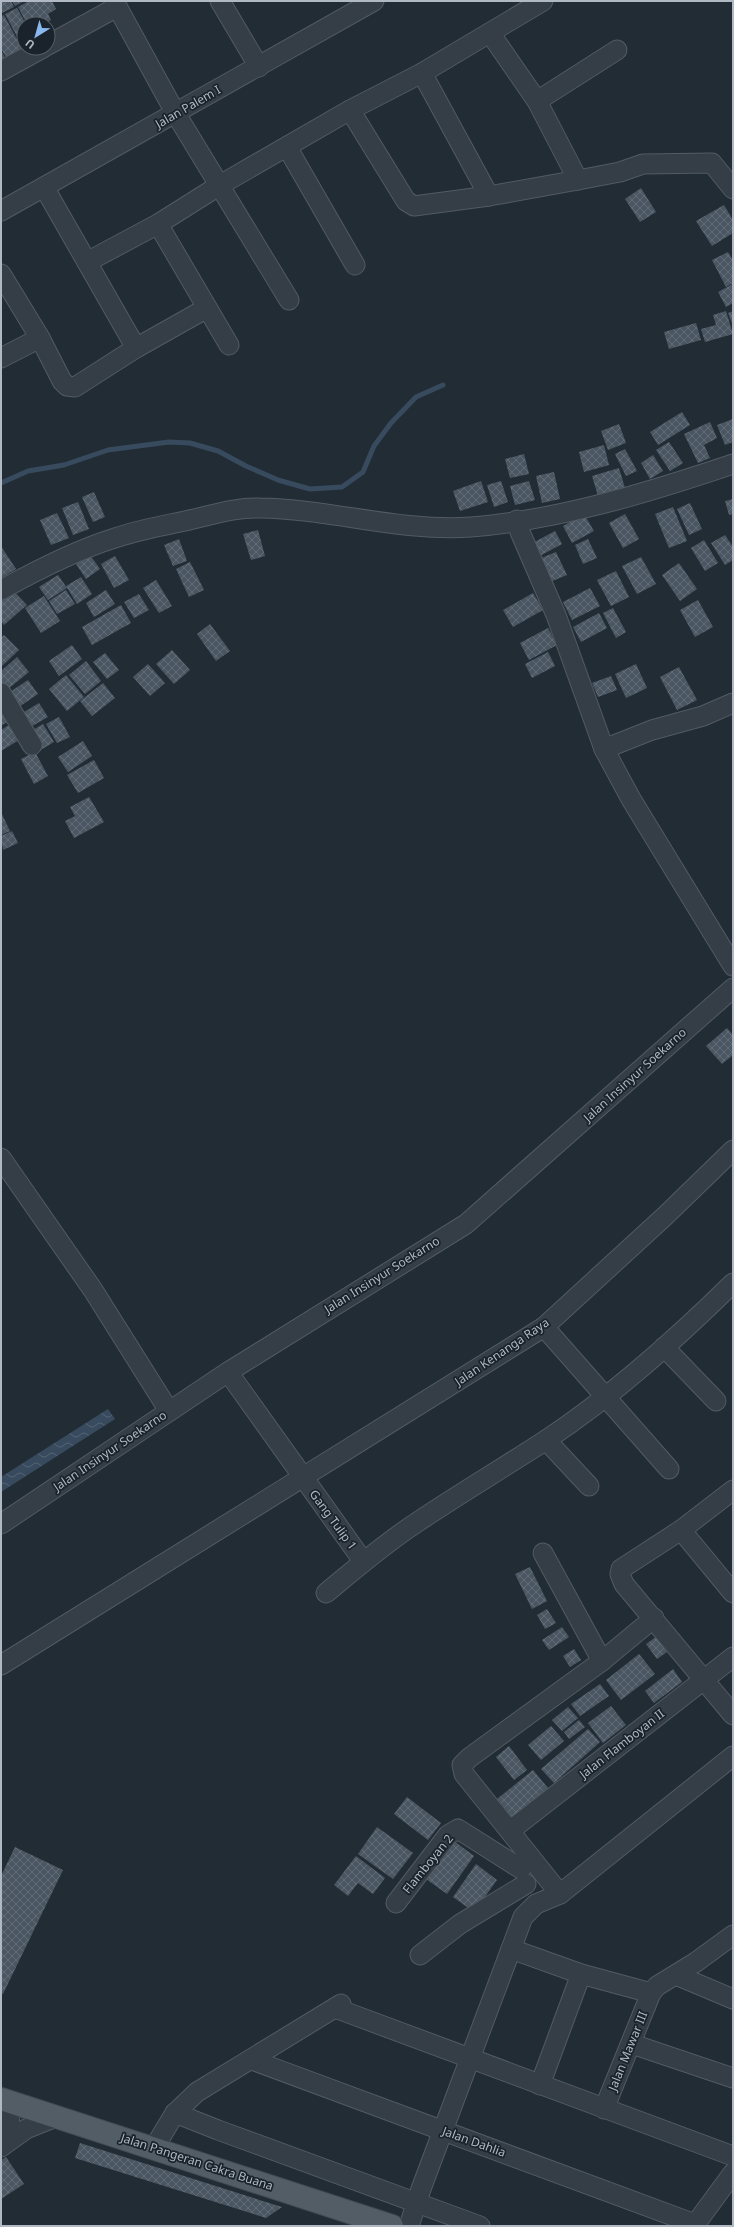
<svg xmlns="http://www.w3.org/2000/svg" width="734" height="2227" viewBox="0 0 734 2227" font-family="'Noto Sans',sans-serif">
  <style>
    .water { fill: url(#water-waves) }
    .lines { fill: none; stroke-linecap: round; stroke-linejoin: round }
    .stream { stroke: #384b5e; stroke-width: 5 }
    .building { fill: url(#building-cross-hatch) }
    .street-casing { stroke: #525b64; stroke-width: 21 }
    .primary-casing { stroke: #414953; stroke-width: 24 }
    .street { stroke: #353d46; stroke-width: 19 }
    .primary { stroke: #535d66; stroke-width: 22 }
    .labels { text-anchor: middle; stroke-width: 3.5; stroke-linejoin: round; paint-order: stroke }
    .street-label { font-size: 12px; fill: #afb8c3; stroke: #1a222b }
  </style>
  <defs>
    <pattern id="water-waves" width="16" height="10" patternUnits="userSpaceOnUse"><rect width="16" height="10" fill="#384b5e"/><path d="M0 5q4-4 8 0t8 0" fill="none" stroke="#526373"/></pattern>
    <pattern id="building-cross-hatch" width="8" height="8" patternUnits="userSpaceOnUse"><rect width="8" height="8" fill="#4a5661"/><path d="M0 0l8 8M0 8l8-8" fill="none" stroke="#626c76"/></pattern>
  </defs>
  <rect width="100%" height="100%" fill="#222c35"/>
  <!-- water -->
  <path class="water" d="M108,1409L115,1419L1,1492V1477Z"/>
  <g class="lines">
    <!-- stream -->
    <path class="stream" d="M1,483L28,471L64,465L108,450L169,442L190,443L218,451L246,466L278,480L310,489L342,487L363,472L374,446L391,423L416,397L443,385"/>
  </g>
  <!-- building -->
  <g class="building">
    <path d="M1,1H11L14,7L2,13Z"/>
    <path d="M12,1H24L15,6Z"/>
    <path d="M29,1H52L56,9L48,14L51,20L45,24H27L18,7Z"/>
    <path d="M17,8L26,24H24L23,48L5,14Z"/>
    <path d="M4,15L22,49L6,57L1,49V16Z"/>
    <path d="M1,50L5,58L1,60Z"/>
    <path d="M641,188L656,212L640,222L625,199Z"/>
    <path d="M724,205L733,220V233L712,246L696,221Z"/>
    <path d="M728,252L733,260V283L726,287L712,260Z"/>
    <path d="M733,284V303L726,307L718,292Z"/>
    <path d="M726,311L733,334L705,342L701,329L716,325L713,315Z"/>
    <path d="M733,311V326L728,313Z"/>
    <path d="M696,323L701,340L669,349L664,332Z"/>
    <path d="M682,412L690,425L658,445L650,432Z"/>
    <path d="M733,419V442L725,445L717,425Z"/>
    <path d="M710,422L717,438L704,445L710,458L698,463L684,434Z"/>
    <path d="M619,424L626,443L608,450L601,431Z"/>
    <path d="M669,442L683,463L670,471L656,450Z"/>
    <path d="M604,445L609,465L584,472L579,452Z"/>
    <path d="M625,449L637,471L626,476L615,454Z"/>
    <path d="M524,454L529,474L510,478L505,459Z"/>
    <path d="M653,455L663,471L650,479L641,463Z"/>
    <path d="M619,468L625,488L598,496L592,476Z"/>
    <path d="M554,472L560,499L542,503L536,476Z"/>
    <path d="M481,481L488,502L460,511L453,491Z"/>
    <path d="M501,481L508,502L494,507L487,485Z"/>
    <path d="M529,481L535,500L515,505L510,486Z"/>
    <path d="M94,492L105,517L93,522L82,497Z"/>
    <path d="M733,499V514L729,515L725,501Z"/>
    <path d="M78,502L89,529L73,535L62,508Z"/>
    <path d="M690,503L702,529L689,535L677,509Z"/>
    <path d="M673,507L687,541L669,548L655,514Z"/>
    <path d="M57,513L69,538L51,545L40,520Z"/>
    <path d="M584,514L594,531L572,543L563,526Z"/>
    <path d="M625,514L639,539L623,548L609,523Z"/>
    <path d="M258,530L265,556L251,560L243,534Z"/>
    <path d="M555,531L562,544L536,558L529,545Z"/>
    <path d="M725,535L733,547V560L725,565L711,543Z"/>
    <path d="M179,539L187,561L173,566L164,545Z"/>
    <path d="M588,539L597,558L583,564L575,545Z"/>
    <path d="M704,540L718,563L705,571L691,548Z"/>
    <path d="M1,546L16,569L1,578Z"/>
    <path d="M556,552L567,575L550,582L539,559Z"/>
    <path d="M90,555L100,569L86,579L76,564Z"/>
    <path d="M115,556L129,580L114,588L101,564Z"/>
    <path d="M641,557L656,584L637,594L622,566Z"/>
    <path d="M190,562L204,590L189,597L176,569Z"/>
    <path d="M679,563L697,589L680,601L662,575Z"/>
    <path d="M616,571L629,597L611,606L597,580Z"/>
    <path d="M58,575L67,588L48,600L39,587Z"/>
    <path d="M81,577L92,594L77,604L66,586Z"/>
    <path d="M156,580L172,606L159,613L143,588Z"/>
    <path d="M11,588L27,605L4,625L1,621V597Z"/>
    <path d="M590,588L600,606L572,620L563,602Z"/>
    <path d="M66,590L75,604L57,614L49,601Z"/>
    <path d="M106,590L115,604L94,617L86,603Z"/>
    <path d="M533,593L543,610L513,627L503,610Z"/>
    <path d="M139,594L149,610L134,618L124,602Z"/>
    <path d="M44,596L60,621L41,633L25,608Z"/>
    <path d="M698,600L713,627L695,637L680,610Z"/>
    <path d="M121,605L131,623L92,645L82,627Z"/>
    <path d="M613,608L626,632L616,638L603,613Z"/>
    <path d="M599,613L607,628L581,642L573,627Z"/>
    <path d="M210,624L230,651L216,661L197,634Z"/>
    <path d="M548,628L557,645L529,660L520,643Z"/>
    <path d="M4,635L19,650L1,667V638Z"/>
    <path d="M72,645L82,659L59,676L49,661Z"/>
    <path d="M172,650L190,670L174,684L156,664Z"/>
    <path d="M548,652L555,666L532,678L525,664Z"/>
    <path d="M105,653L119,670L107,679L93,662Z"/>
    <path d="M17,657L29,672L3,693L1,691V671Z"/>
    <path d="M86,661L101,681L85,694L69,675Z"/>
    <path d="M148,664L165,683L150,696L133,677Z"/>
    <path d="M636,664L647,688L626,698L615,674Z"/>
    <path d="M679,667L697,700L677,710L660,677Z"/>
    <path d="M66,675L84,697L67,711L49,689Z"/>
    <path d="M611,676L617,690L598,697L592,683Z"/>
    <path d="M28,680L38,694L13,711L4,696Z"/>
    <path d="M103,683L115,698L92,716L80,701Z"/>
    <path d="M39,703L48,717L27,729L19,715Z"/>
    <path d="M1,705L11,719L1,726Z"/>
    <path d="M59,717L70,737L57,743L46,724Z"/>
    <path d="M43,724L54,742L39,751L28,733Z"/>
    <path d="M9,725L19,740L1,751V730Z"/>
    <path d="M83,741L92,756L68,772L58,757Z"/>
    <path d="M35,752L48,776L34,784L21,759Z"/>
    <path d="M94,760L104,778L78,793L67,775Z"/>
    <path d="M89,797L104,822L74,838L65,821L75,816L70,807Z"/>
    <path d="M1,812L10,831L1,835Z"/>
    <path d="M12,831L18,843L3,850L1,836Z"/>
    <path d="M727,1028L733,1035V1055L722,1064L706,1046Z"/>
    <path d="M530,1567L547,1601L532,1609L515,1574Z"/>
    <path d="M547,1609L556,1623L545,1629L537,1615Z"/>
    <path d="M562,1627L569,1637L549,1650L542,1640Z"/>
    <path d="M656,1637L667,1652L657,1659L646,1644Z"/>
    <path d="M574,1649L581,1660L570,1667L563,1656Z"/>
    <path d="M639,1654L655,1674L621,1700L606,1680Z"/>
    <path d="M673,1669L682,1682L654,1703L645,1691Z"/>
    <path d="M600,1684L609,1696L580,1716L571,1704Z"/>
    <path d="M611,1706L626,1725L603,1743L588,1723Z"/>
    <path d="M568,1707L578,1718L562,1731L552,1720Z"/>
    <path d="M579,1720L585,1727L569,1739L564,1732Z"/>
    <path d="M551,1726L564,1741L541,1760L528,1745Z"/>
    <path d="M588,1729L600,1742L554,1783L541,1769Z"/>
    <path d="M509,1746L527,1770L514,1780L496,1757Z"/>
    <path d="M533,1770L548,1788L513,1818L497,1799Z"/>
    <path d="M407,1797L441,1823L428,1840L394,1814Z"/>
    <path d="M377,1827L413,1853L393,1879L358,1854Z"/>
    <path d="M454,1841L474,1856L447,1894L426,1879Z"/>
    <path d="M15,1847L63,1870L3,1994L1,1993V1876Z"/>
    <path d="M356,1856L385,1878L373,1894L358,1883L348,1896L334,1885Z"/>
    <path d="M476,1864L497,1880L474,1912L453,1897Z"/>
    <path d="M80,2143L282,2207L266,2218L75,2158Z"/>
    <path d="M6,2157L24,2184L1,2199V2160Z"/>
  </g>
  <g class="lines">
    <!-- street casing -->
    <g class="street-casing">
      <g id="street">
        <path d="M114,1L176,114L289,300"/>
        <path d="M220,1L259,67"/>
        <path d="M490,33L537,101L578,180"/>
        <path d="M48,45L117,7"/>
        <path d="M1,71L43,48"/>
        <path d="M422,73L489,196"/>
        <path d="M537,101L617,50"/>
        <path d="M350,110L406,201L414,206L489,196L578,180L620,172L643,164L712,163L733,189"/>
        <path d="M287,147L355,265"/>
        <path d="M44,187L136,348"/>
        <path d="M1,211L374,1"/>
        <path d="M158,224L229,345"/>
        <path d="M87,262L158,224L220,185L350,110L422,73L543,1"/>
        <path d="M1,274L40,338L62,381L67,386L75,387L136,348L207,308"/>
        <path d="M1,358L40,338"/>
        <path d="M517,520L520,532L556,615L604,749L631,799L733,966"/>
        <path d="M1,590C37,570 76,550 115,538C138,530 161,526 185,521C209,516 234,507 260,508C331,509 400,532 471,527C559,520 650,492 733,464"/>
        <path d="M1,693L32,745"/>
        <path d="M604,749L652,730L703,716L733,703"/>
        <path d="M1,1158L93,1290L169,1411"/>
        <path d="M544,1327L669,1469"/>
        <path d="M664,1347L716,1401"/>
        <path d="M228,1372L363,1561"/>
        <path d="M546,1440L589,1486"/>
        <path d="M733,1490L681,1530L621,1569L620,1574L624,1584L733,1715"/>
        <path d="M1,1524L228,1372L466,1224L733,988"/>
        <path d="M681,1530L733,1593"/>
        <path d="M543,1553L602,1661"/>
        <path d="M326,1593C355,1569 384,1544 416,1523C459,1494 503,1468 546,1440C614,1395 675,1340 733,1283"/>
        <path d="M1,1665L544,1327L665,1216L733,1150"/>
        <path d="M511,1830L733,1657"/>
        <path d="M560,1894L464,1774L462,1765L469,1758L602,1661L654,1618"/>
        <path d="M396,1903L448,1835L458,1829L521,1869"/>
        <path d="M511,1949L581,1974L651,1993"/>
        <path d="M420,1955L460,1924L526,1884"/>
        <path d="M676,1975L733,1999"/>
        <path d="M335,2008L733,2156"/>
        <path d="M632,2044L733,2078"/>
        <path d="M252,2060L695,2224"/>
        <path d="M540,2085L581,1974"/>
        <path d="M8,2101L11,2139"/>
        <path d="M604,2109L651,1993L657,1986L696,1962L733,1935"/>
        <path d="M175,2113L218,2130L480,2226"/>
        <path d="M1,2147L26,2129L56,2117"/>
        <path d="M154,2148L175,2113L197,2092L341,2004"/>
        <path d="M409,2226L421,2189L523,1917L536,1904L560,1894L733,1756"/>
        <path d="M694,2226L733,2173"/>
      </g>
    </g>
    <!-- primary casing -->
    <g class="primary-casing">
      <path id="primary" d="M1,2099L392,2226"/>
    </g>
    <!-- street -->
    <use href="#street" class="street"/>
    <!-- primary -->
    <use href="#primary" class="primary"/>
  </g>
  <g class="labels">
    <!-- street labels -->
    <g class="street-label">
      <text transform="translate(188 107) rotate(-30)" y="4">Jalan Palem I</text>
      <text transform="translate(635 1075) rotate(-42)" y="4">Jalan Insinyur Soekarno</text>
      <text transform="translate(382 1275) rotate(-32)" y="4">Jalan Insinyur Soekarno</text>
      <text transform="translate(502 1352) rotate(-34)" y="4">Jalan Kenanga Raya</text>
      <text transform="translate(110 1451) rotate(-34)" y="4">Jalan Insinyur Soekarno</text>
      <text transform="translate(333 1520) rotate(54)" y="4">Gang Tulip 1</text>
      <text transform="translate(622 1744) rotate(-38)" y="4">Jalan Flamboyan II</text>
      <text transform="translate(428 1864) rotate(-51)" y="4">Flamboyan 2</text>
      <text transform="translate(628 2051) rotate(-68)" y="4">Jalan Mawar III</text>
      <text transform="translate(474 2142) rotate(20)" y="4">Jalan Dahlia</text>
      <text transform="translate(197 2162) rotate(18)" y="4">Jalan Pangeran Cakra Buana</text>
    </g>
  </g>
  <!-- border -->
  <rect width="734" height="2227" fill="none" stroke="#afb8c3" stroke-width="4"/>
  <!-- north arrow -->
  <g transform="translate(36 36) rotate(217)"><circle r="19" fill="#1a222b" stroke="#565e68"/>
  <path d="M0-3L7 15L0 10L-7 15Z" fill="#89b8ee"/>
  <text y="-6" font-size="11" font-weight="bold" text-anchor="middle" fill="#afb8c3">U</text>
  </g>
</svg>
